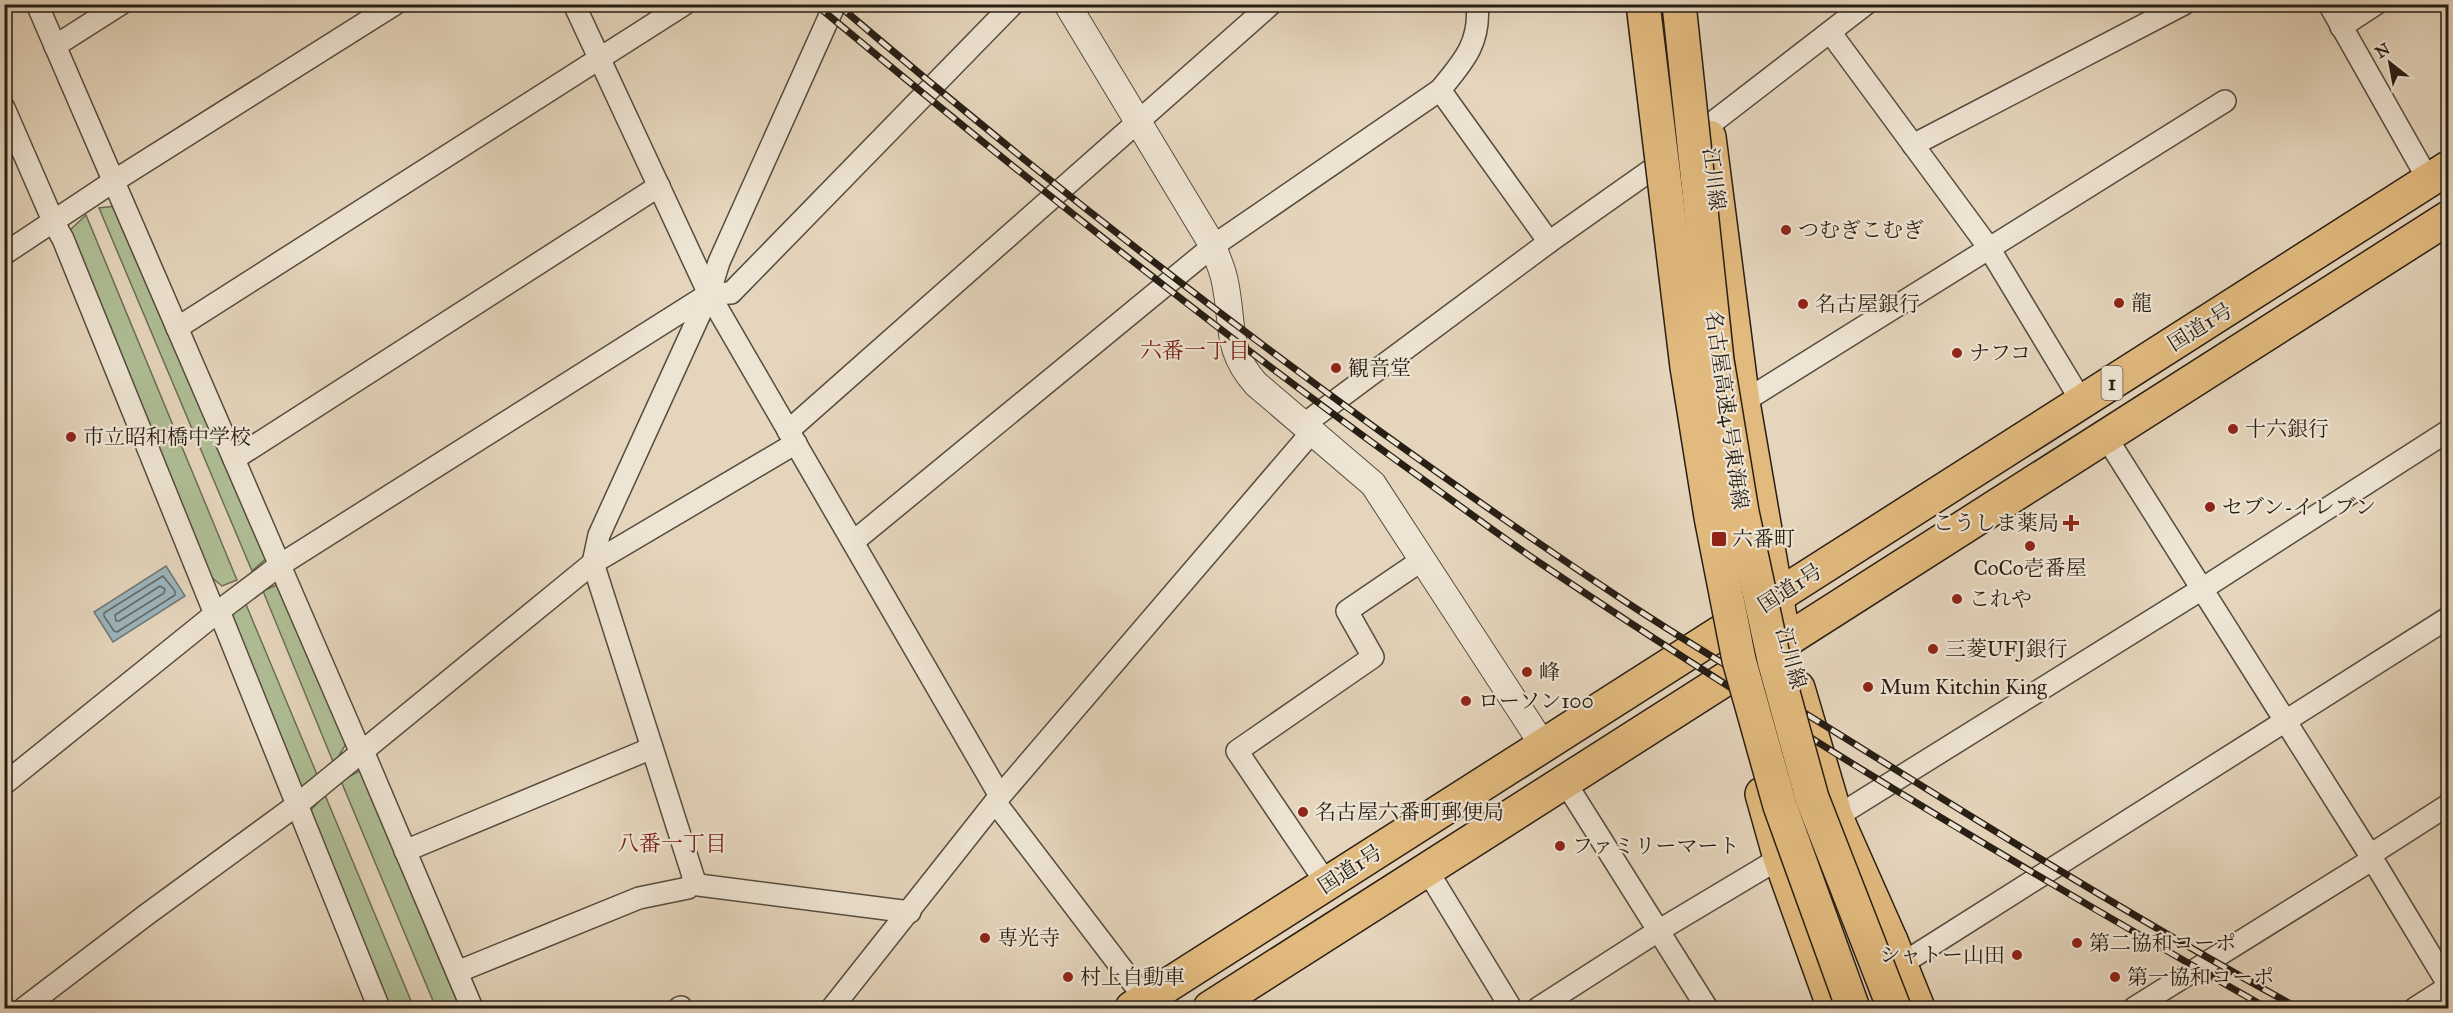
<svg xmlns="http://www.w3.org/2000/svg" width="2453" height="1013" viewBox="0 0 2453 1013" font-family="'IM FELL Great Primer','Noto Serif JP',serif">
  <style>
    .green { fill: #afbe95; stroke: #6b6e54; stroke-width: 1.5 }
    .water { fill: #9cb5bd; stroke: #6d7979; stroke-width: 1.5 }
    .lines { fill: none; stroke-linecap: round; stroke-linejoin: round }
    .shore { stroke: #626a68; stroke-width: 1.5 }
    .minor-casing { stroke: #564c3e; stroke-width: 24 }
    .tertiary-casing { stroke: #564c3e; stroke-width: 28 }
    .primary-casing { stroke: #271e14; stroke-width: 36 }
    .trunk-casing { stroke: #271e14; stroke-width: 36 }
    .motorway-casing { stroke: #271e14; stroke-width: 36 }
    .minor { stroke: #eee4d3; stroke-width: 21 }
    .tertiary { stroke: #eee4d3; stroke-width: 26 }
    .primary { stroke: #e2ba7e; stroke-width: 33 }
    .trunk { stroke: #e2ba7e; stroke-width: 33 }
    .motorway { stroke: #e2ba7e; stroke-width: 33 }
    .rail-casing { stroke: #271e14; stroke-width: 7 }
    .rail { stroke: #eee4d3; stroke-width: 4.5; stroke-dasharray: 14; stroke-linecap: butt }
    .motorway-bridge-casing { stroke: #271e14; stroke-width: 36; stroke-linecap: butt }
    .motorway-bridge { stroke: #e2ba7e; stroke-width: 33 }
    .poi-dot { fill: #8f2418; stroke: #eee4d3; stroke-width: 2 }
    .labels { text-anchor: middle; stroke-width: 4.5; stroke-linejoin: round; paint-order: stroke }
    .shield { fill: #eee4d3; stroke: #63594d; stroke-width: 1.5 }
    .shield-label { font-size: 20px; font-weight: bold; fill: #271e14 }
    .street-label { font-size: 21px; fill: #271e14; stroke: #eee4d3 }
    .poi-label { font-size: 21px; fill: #271e14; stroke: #eee4d3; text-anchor: start }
    .neighbourhood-label { font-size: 22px; fill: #7a1f14; stroke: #eee4d3 }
  </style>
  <rect width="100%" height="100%" fill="#e5d5bc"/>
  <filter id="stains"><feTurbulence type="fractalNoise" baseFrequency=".00333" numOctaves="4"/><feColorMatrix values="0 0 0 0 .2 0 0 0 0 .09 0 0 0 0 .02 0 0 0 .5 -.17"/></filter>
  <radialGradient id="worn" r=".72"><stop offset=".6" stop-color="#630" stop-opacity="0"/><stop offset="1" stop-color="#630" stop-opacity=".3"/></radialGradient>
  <!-- green -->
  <g class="green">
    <path d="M116,206L269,556L252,571L99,208Z"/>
    <path d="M86,215L237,580L222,586L205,572L68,232Z"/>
    <path d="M281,583L349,739L334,764L263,591Z"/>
    <path d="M245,602L318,777L300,790L230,614Z"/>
    <path d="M363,769L466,1008H436L341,781Z"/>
    <path d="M325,795L414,1008H389L309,812Z"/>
  </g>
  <!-- water -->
  <path class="water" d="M166,566L185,596L113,642L94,612Z"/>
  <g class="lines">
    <!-- shore -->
    <g class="shore">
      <path d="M163,576L175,591V595L117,632L114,631L104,616V613Z"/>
      <path d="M160,586L165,589L164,593L119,621H116L115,615Z"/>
    </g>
    <!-- minor casing -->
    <g class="minor-casing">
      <g id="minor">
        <path d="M37,4L361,753"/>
        <path d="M574,4L709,294L1000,796"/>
        <path d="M2329,4L2429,181"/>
        <path d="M2341,27L2376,4"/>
        <path d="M1830,32L1989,248L2082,402"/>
        <path d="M55,46L121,4"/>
        <path d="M1440,90L1549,242"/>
        <path d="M4,108L54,223L63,239L215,614"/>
        <path d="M1913,145L2184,4"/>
        <path d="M4,254L114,181L395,4"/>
        <path d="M177,328L685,4"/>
        <path d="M1743,402L2225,101"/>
        <path d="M1303,425L1549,242L1651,170L1866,4"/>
        <path d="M788,431L1271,4"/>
        <path d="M2106,437L2370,855L2448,984"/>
        <path d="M234,459L659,186"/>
        <path d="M853,542L1213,246L1440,90C1463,62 1481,43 1477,4"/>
        <path d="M219,611L379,1008"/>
        <path d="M363,751L472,1008"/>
        <path d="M1565,782L1707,1008"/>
        <path d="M4,784L215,614L280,565L709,294L731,293L1013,4"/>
        <path d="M995,802L1146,1000L1150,1008"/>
        <path d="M1836,817L2202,589L2448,431"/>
        <path d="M405,851L652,748"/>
        <path d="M2370,855L2448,805"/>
        <path d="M1427,870L1511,1008"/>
        <path d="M691,884L910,912"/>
        <path d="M1327,884L1237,751L1373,657L1347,611L1422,560"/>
        <path d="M1900,965L2448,618"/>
        <path d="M457,972L639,898L688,888L694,879L593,563L599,535L709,294L719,262L835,4"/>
        <path d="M24,1008L146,915L298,804L593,563L796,443"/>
        <path d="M679,1008L681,1007"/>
        <path d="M832,1008L995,802L1311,433"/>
        <path d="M1538,1008L1658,931L1780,858"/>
        <path d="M2134,1008L2373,859"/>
        <path d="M2415,1008L2448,987"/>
      </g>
    </g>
    <!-- tertiary casing -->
    <g class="tertiary-casing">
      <path id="tertiary" d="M1067,4L1213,246C1217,258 1223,270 1225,282C1234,325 1225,349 1256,384L1373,484L1543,745"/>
    </g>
    <!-- primary casing -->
    <g class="primary-casing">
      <g id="primary">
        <path d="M1709,137L1743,402L1780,617"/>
        <path d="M1798,688L1836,817L1891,941L1918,1008"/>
        <path d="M1762,794L1780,858L1834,1008"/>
      </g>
    </g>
    <!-- trunk casing -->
    <g class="trunk-casing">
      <g id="trunk">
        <path d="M1132,1008L2448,168"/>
        <path d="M1210,1008L2448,218"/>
      </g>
    </g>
    <!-- motorway casing -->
    <g class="motorway-casing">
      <path id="motorway" d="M1891,941V965L1898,999"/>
    </g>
    <!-- minor -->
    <use href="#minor" class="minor"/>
    <!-- tertiary -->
    <use href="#tertiary" class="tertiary"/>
    <!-- primary -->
    <use href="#primary" class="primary"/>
    <!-- trunk -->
    <use href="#trunk" class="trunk"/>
    <!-- motorway -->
    <use href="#motorway" class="motorway"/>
    <!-- rail casing -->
    <g class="rail-casing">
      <g id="rail">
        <path d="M815,4C1007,164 1201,319 1403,465C1448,497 1493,531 1540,563C1776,722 2020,868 2267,1008"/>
        <path d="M837,4C1088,218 1351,419 1626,602C1700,651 1778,696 1853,743C2000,835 2146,925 2298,1008"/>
      </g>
    </g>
    <!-- rail -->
    <use href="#rail" class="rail"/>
    <!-- motorway-bridge casing -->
    <g class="motorway-bridge-casing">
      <g id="motorway-bridge">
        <path d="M1643,4L1687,367L1711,517L1739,660L1780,806L1853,1008"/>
        <path d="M1679,4L1717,360L1742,512L1774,660L1812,798L1894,1008"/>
      </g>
    </g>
    <!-- motorway-bridge -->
    <use href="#motorway-bridge" class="motorway-bridge"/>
  </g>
  <!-- markers -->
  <g class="poi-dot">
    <circle cx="1786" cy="230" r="6"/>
    <circle cx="2119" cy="303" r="6"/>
    <circle cx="1803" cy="304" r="6"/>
    <circle cx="1957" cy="353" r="6"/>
    <circle cx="1336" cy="368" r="6"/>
    <circle cx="2233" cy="429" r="6"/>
    <circle cx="71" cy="437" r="6"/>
    <circle cx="2210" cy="507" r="6"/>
    <path d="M2068 514h6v6h6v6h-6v6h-6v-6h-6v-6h6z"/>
    <rect x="1711" y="531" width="16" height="16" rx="3"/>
    <circle cx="2030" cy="546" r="6"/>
    <circle cx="1957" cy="599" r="6"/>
    <circle cx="1933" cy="649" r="6"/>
    <circle cx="1527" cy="672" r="6"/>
    <circle cx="1868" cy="687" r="6"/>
    <circle cx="1466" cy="701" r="6"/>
    <circle cx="1303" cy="812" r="6"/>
    <circle cx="1560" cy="846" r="6"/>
    <circle cx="985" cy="938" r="6"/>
    <circle cx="2077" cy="943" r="6"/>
    <circle cx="2017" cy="955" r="6"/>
    <circle cx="1068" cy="977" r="6"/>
    <circle cx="2115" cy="977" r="6"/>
  </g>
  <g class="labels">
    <!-- shield labels -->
    <rect class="shield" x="2101.5" y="366" width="21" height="34" rx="4.5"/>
    <g class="shield-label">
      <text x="2112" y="390">1</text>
    </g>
    <!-- street labels -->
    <g class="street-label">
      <text transform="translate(1714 179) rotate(83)" y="7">江川線</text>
      <text transform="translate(2200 327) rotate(-32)" y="7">国道1号</text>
      <text transform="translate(1727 410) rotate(82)" y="7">名古屋高速4号東海線</text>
      <text transform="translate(1790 588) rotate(-33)" y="7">国道1号</text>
      <text transform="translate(1791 658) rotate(75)" y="7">江川線</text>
      <text transform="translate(1350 869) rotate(-33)" y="7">国道1号</text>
    </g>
    <!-- poi labels -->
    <g class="poi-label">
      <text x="1798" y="237">つむぎこむぎ</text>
      <text x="2131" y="310">龍</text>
      <text x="1815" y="311">名古屋銀行</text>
      <text x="1969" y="360">ナフコ</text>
      <text x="1348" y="375">観音堂</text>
      <text x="2245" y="436">十六銀行</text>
      <text x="83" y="444">市立昭和橋中学校</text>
      <text x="2222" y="514">セブン-イレブン</text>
      <text x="2059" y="530" text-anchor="end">こうしま薬局</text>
      <text x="1732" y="546">六番町</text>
      <text x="2030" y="575" text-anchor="middle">CoCo壱番屋</text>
      <text x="1969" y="606">これや</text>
      <text x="1945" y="656">三菱UFJ銀行</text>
      <text x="1539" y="679">峰</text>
      <text x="1880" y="694">Mum Kitchin King</text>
      <text x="1478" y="708">ローソン100</text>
      <text x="1315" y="819">名古屋六番町郵便局</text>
      <text x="1572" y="853">ファミリーマート</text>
      <text x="997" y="945">専光寺</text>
      <text x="2089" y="950">第二協和コーポ</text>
      <text x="2005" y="962" text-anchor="end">シャトー山田</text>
      <text x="1080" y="984">村上自動車</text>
      <text x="2127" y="984">第一協和コーポ</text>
    </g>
    <!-- neighbourhood labels -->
    <g class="neighbourhood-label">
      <text x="1195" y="358">六番一丁目</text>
      <text x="672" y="851">八番一丁目</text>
    </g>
  </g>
  <!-- margin -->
  <rect width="2453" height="1013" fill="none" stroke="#e5d5bc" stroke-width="24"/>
  <rect x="6" y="6" width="2441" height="1001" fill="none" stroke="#271e14" stroke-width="3"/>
  <rect x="12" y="12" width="2429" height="989" fill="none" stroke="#271e14" stroke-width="1.5"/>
  <!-- north arrow -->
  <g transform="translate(2390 63) rotate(329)" stroke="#eee4d3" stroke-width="4.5" paint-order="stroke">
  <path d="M0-4.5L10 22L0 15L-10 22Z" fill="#271e14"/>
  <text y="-9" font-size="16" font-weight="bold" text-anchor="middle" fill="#271e14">N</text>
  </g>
  <rect width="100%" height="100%" filter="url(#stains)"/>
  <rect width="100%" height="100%" fill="url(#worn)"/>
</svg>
